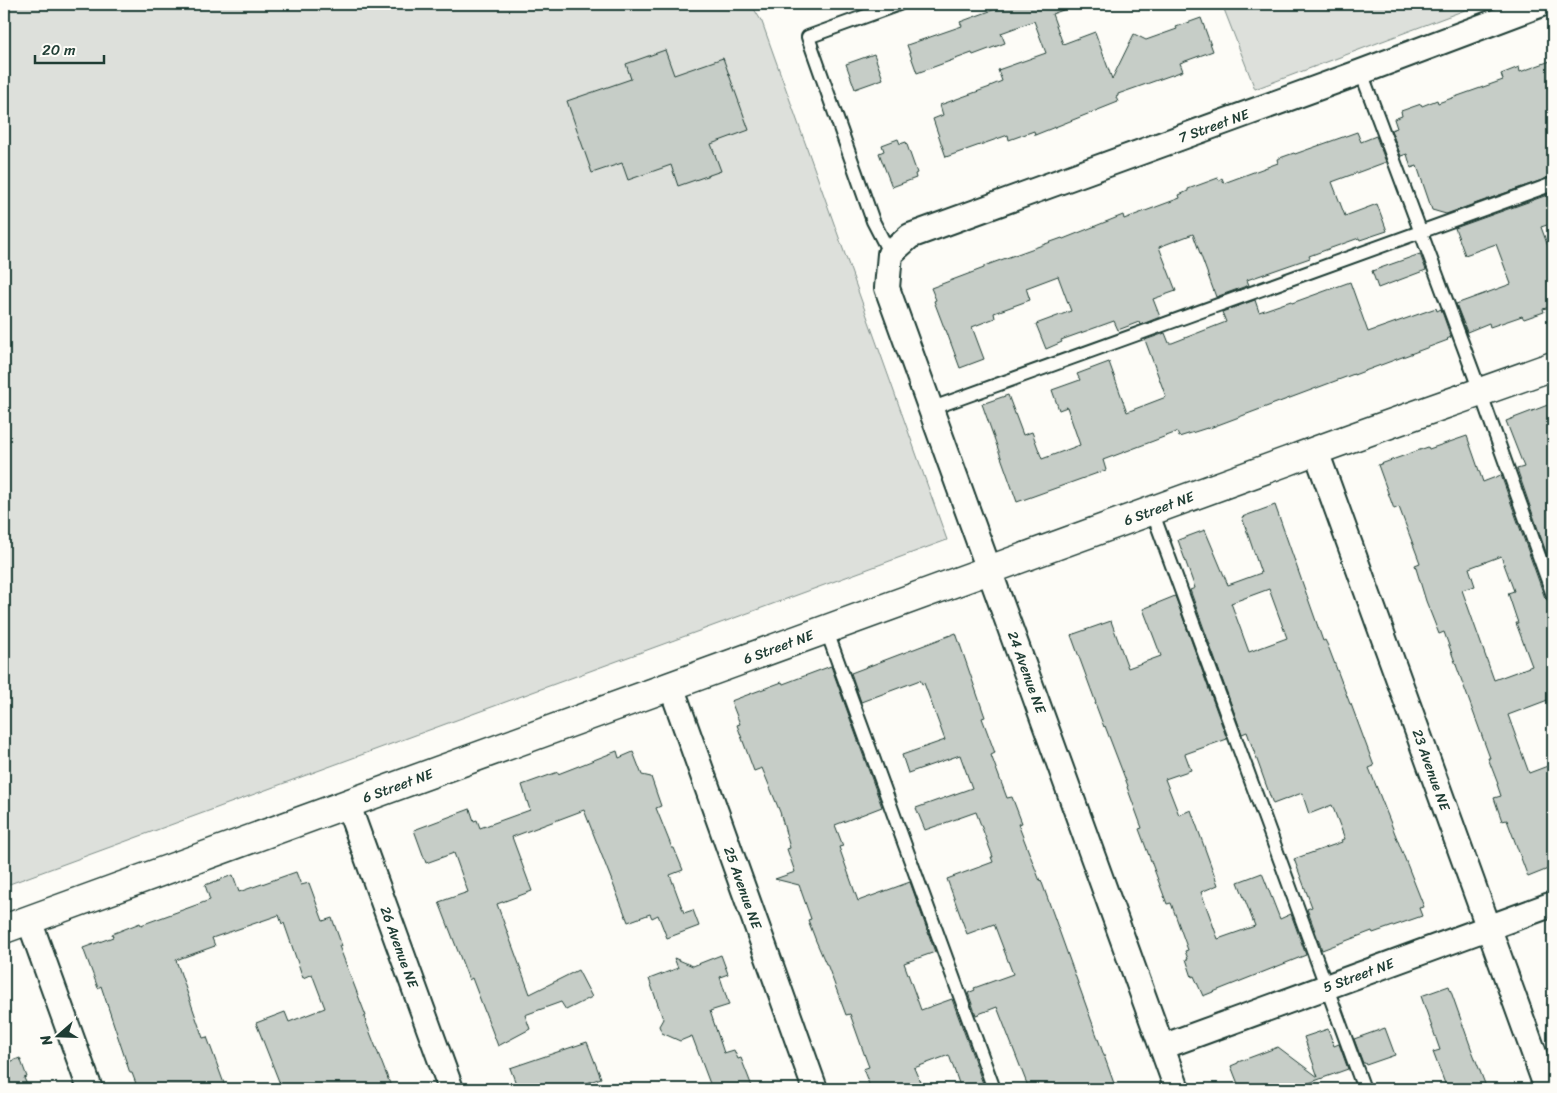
<svg xmlns="http://www.w3.org/2000/svg" width="1557" height="1093" viewBox="0 0 1557 1093" font-family="Sriracha,sans-serif">
  <style>
    .green { fill: #dde0db; stroke: #7e8e88 }
    .building { fill: #c6cdc7; stroke: #1f3d34; fill-rule: evenodd }
    .lines { fill: none; stroke-linecap: round; stroke-linejoin: round }
    .lane-casing { stroke: #1f3d34; stroke-width: 16 }
    .street-casing { stroke: #1f3d34; stroke-width: 28 }
    .secondary-casing { stroke: #1f3d34; stroke-width: 31 }
    .lane { stroke: #fdfcf7; stroke-width: 12 }
    .street { stroke: #fdfcf7; stroke-width: 24 }
    .secondary { stroke: #fdfcf7; stroke-width: 28 }
    .labels { text-anchor: middle; stroke-width: 4.5; stroke-linejoin: round; paint-order: stroke }
    .street-label { font-size: 14px; fill: #1f3d34; stroke: #fdfcf7 }
  </style>
  <rect width="100%" height="100%" fill="#fdfcf7"/>
  <filter id="ink" filterUnits="userSpaceOnUse"><feTurbulence type="fractalNoise" baseFrequency=".02" numOctaves="2"/><feDisplacementMap in="SourceGraphic" scale="10" xChannelSelector="R" yChannelSelector="G"/><feConvolveMatrix kernelMatrix="1 2 1 2 8 2 1 2 1" color-interpolation-filters="sRGB"/></filter>
  <g filter="url(#ink)">
    <!-- green -->
    <g class="green">
      <path d="M4,4H751L762,22L947,540L4,886Z"/>
      <path d="M1222,4H1481L1255,89Z"/>
    </g>
    <!-- building -->
    <g class="building">
      <path d="M1009,4H1073L1074,6L1052,14L1063,44L1095,32L1112,79L1134,34L1146,40L1177,29L1176,27L1201,18L1213,51L1180,63L1183,71L1118,94V96L1116,97L1118,102L1035,135L1034,131L1009,140L1008,135L946,157L933,119L943,115L940,105L990,87V86L1002,81L998,70L1046,53L1034,21L1001,33L1005,43L973,55L972,53L917,73L907,45L962,26L960,22Z"/>
      <path d="M665,50L674,75L723,58L749,130L711,144L721,171L678,186L671,165L628,180L622,163L592,173L567,101L631,79L626,64Z"/>
      <path d="M874,54L883,79L855,89L846,64Z"/>
      <path d="M1553,60V176L1446,214L1432,210L1417,166L1411,168L1407,154L1401,156L1391,130L1397,128L1394,119L1402,116L1401,111L1421,104L1422,106L1437,100L1438,103L1503,80L1501,74L1519,67L1520,72Z"/>
      <path d="M1357,132L1361,142L1376,136L1386,162L1332,182L1345,216L1377,204L1387,231L1360,240L1359,238L1309,256L1310,258L1247,280L1249,285L1216,297L1193,234L1159,247L1176,291L1153,299L1160,317L1140,325L1139,322L1118,330L1114,321L1061,340L1062,342L1046,349L1036,324L1071,311L1058,276L1026,288L1030,300L994,313L995,318L972,327L984,359L960,368L946,330H945L934,301L936,300L931,288L984,268V266L1062,238L1063,239L1123,215L1124,219L1180,198L1179,195L1188,191V189L1218,178L1219,180L1222,178L1224,183L1278,163L1277,159L1294,153L1295,154Z"/>
      <path d="M898,139L900,144L906,142L917,173L915,174L916,178L892,187L879,153L884,151L882,145Z"/>
      <path d="M1553,193V223L1541,227L1553,260V306L1543,309L1544,312L1524,319L1522,316L1490,327L1489,323L1467,332L1456,304L1511,284L1496,244L1465,255L1455,228Z"/>
      <path d="M1420,254L1426,270L1378,288L1372,271Z"/>
      <path d="M1350,282L1368,332L1436,308L1437,311L1441,309L1451,337L1447,339L1448,340L1354,375V374L1207,429V428L1179,437L1177,432L1103,460L1106,470L1017,502L982,404L1008,395L1023,435L1032,432L1042,459L1080,445L1067,407L1059,410L1052,390L1080,380L1077,374L1109,362L1127,412L1166,397L1145,340L1165,333L1169,343H1172L1226,322L1222,312L1255,300L1259,312L1291,301L1292,303Z"/>
      <path d="M1553,403V572L1517,469L1524,467L1506,421Z"/>
      <path d="M1467,436L1483,482L1501,475L1545,598L1548,601L1553,603V698L1508,715L1529,773L1553,764V867L1528,877L1507,820L1502,821L1494,798L1501,796L1497,784H1498L1488,758H1490L1444,632L1439,634L1426,601L1415,565L1420,563L1399,507L1394,509L1378,465L1428,447L1429,449ZM1501,556L1514,591L1508,593L1518,623H1516L1532,666L1494,680L1462,590L1475,586L1469,568Z"/>
      <path d="M1275,505L1323,641L1325,640L1328,646L1350,704H1351L1374,766L1369,768L1424,907L1419,908L1422,916L1373,933L1372,931L1322,950L1307,909L1312,907L1294,859L1342,842L1341,840L1345,839L1332,805L1309,814L1302,793L1273,804L1247,732L1242,734L1190,590L1195,588L1178,540L1205,530L1228,585L1261,573L1242,517ZM1269,589L1287,638L1249,652L1231,603Z"/>
      <path d="M1175,596L1227,739L1185,754L1191,770L1165,779L1179,815L1191,810L1218,885L1201,892L1218,939L1255,926L1238,882L1262,873L1280,919L1291,914L1306,955L1203,996L1194,976L1192,977L1186,959H1188L1185,951L1188,950L1171,903L1167,904L1139,829L1142,828L1127,787L1128,786L1105,726L1104,727L1095,703H1096L1071,635L1111,621L1128,668L1161,656L1143,609Z"/>
      <path d="M956,633L985,717L982,718L995,753L991,755L1007,798L1012,797L1022,823L1018,824L1040,881L1041,880L1116,1089H1029L997,1007L976,1015L968,993L975,990L974,988L1013,974L994,924L967,934L947,879L993,862L991,857H993L976,812L925,830L916,808L972,788L960,755L908,773L902,755L945,740L924,683L922,684L920,680L861,702L851,673Z"/>
      <path d="M831,666L882,807L835,825L843,846L839,847L858,901L910,882L935,952L904,963L921,1010L952,999L985,1089H961L949,1055L914,1068L923,1089H871L863,1069L869,1067L866,1059L850,1014L846,1015L827,964H826L816,941L808,920L811,919L799,885L775,879L795,872L787,849L790,848L780,812L762,768L754,771L737,725L740,724L731,701L782,682L783,684Z"/>
      <path d="M617,751L619,758L633,752L642,775L651,777L661,806L656,808L672,848H674L683,870L670,875L684,913L693,910L699,926L667,938L658,915L652,918L650,914L628,922L584,810L512,837L532,891L497,904L530,994L578,970L592,997L566,1010L561,1002L525,1015L530,1029L498,1046L472,978L469,980L439,902L468,892L454,853L426,863L414,830L470,809L474,821L477,820L480,828L530,810L522,785L558,772V774Z"/>
      <path d="M296,872L301,885L309,883L323,921L332,918L342,946H339L366,1016L364,1017L392,1089H282L256,1023L285,1012L289,1022L325,1008L312,974L303,978L284,923L282,924L279,915L212,938L215,946L176,960L203,1038L207,1037L226,1089H138L132,1073H130L101,986L98,988L83,948L113,937L112,934L140,923L141,925L210,900L205,885L233,875L239,892Z"/>
      <path d="M721,955L728,974L720,977L729,1005L710,1011L724,1053L734,1050L738,1059L741,1058L753,1089H712L692,1036L680,1041L662,1033L659,1026L663,1019L649,979L678,968L674,958L693,966Z"/>
      <path d="M1449,986L1471,1048L1487,1089H1447L1433,1052L1440,1050L1421,996Z"/>
      <path d="M1385,1028L1395,1055L1366,1065L1365,1063H1363L1354,1039Z"/>
      <path d="M1328,1029L1334,1046L1339,1044L1348,1069L1292,1089H1240L1231,1066L1238,1063V1062L1278,1047L1318,1077L1304,1037Z"/>
      <path d="M587,1042L601,1078L570,1089H518L510,1068Z"/>
      <path d="M20,1058L27,1077L24,1078L29,1089H4V1064Z"/>
    </g>
    <g class="lines">
      <!-- lane casing -->
      <g class="lane-casing">
        <g id="lane">
          <path d="M1361,72L1473,372L1553,595"/>
          <path d="M890,254L873,221L808,37L899,4"/>
          <path d="M930,409L1553,184"/>
          <path d="M1152,511L1364,1089"/>
          <path d="M826,629L994,1089"/>
        </g>
      </g>
      <!-- street casing -->
      <g class="street-casing">
        <g id="street">
          <path id="s1" d="M1316,451L1547,1089"/>
          <path id="s2" d="M671,686L815,1089"/>
          <path id="s3" d="M348,805L451,1089"/>
          <path d="M29,920L90,1089"/>
          <path id="s4" d="M1162,1047L1553,904"/>
          <path id="s5" d="M1177,1089L887,288L890,254L910,236L1361,72L1542,4"/>
        </g>
      </g>
      <!-- secondary casing -->
      <g class="secondary-casing">
        <g id="secondary">
          <path id="s6" d="M4,929C432,773 860,617 1288,461C1376,428 1465,398 1553,366"/>
        </g>
      </g>
      <!-- lane -->
      <use href="#lane" class="lane"/>
      <!-- street -->
      <use href="#street" class="street"/>
      <!-- secondary -->
      <use href="#secondary" class="secondary"/>
    </g>
  </g>
  <g class="labels">
    <!-- street labels -->
    <g class="street-label">
      <text dy="5" stroke="none"><textPath href="#s5" startOffset="1236">7 Street NE</textPath></text>
      <text dy="5" stroke="none"><textPath href="#s6" startOffset="1229">6 Street NE</textPath></text>
      <text dy="5" stroke="none"><textPath href="#s6" startOffset="824">6 Street NE</textPath></text>
      <text transform="translate(1027 672) rotate(70)" y="5">24 Avenue NE</text>
      <text dy="5" stroke="none"><textPath href="#s1" startOffset="339">23 Avenue NE</textPath></text>
      <text dy="5" stroke="none"><textPath href="#s6" startOffset="419">6 Street NE</textPath></text>
      <text dy="5" stroke="none"><textPath href="#s2" startOffset="214">25 Avenue NE</textPath></text>
      <text dy="5" stroke="none"><textPath href="#s3" startOffset="151">26 Avenue NE</textPath></text>
      <text dy="5" stroke="none"><textPath href="#s4" startOffset="209">5 Street NE</textPath></text>
    </g>
  </g>
  <!-- margin -->
  <rect width="1557" height="1093" fill="none" stroke="#fdfcf7" stroke-width="20"/>
  <rect x="10" y="10" width="1537" height="1073" fill="none" stroke="#1f3d34" stroke-width="2" filter="url(#ink)"/>
  <!-- north arrow -->
  <g transform="translate(58 1036) rotate(250)" stroke="#fdfcf7" stroke-width="4" paint-order="stroke">
  <path d="M0-4L9 19L0 12L-9 19Z" fill="#1f3d34"/>
  <text y="-8" font-size="14" font-weight="bold" text-anchor="middle" fill="#1f3d34">N</text>
  </g>
  <!-- scale -->
  <path d="M35 55v8h69v-8" fill="none" stroke="#1f3d34" stroke-width="2.5"/>
  <text x="42" y="55" font-size="15" fill="#1f3d34" stroke="#fdfcf7" stroke-width="4" paint-order="stroke">20 m</text>
</svg>
